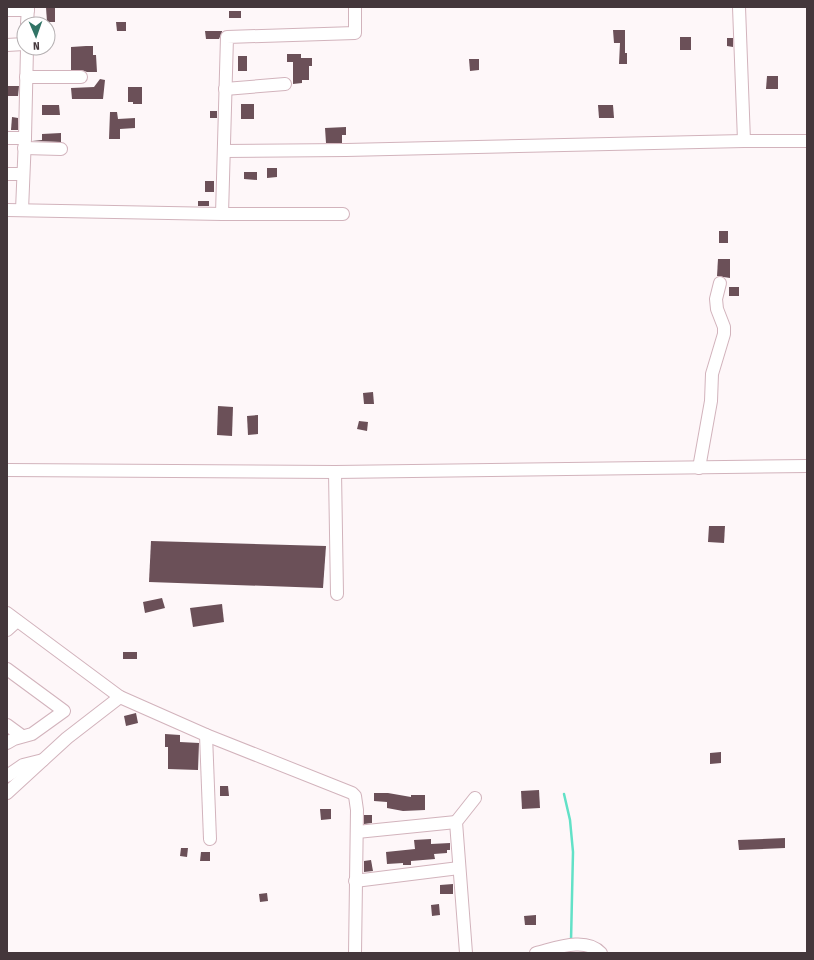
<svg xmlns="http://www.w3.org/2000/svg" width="814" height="960" viewBox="0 0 814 960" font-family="'Fira Sans Condensed',sans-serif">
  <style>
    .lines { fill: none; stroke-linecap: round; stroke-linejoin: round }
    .stream { stroke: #62e1c7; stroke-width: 2.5 }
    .building { fill: #6b5058 }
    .minor-casing { stroke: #d2b3bc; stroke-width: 14 }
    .minor { stroke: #fff; stroke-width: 12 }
  </style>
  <rect width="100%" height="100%" fill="#fef7f9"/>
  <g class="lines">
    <!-- stream -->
    <path class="stream" d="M564,794L570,820L573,852L571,941"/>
  </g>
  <!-- building -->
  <g class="building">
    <path d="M46,7H55V22H47Z"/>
    <rect x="229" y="11" width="12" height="7"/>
    <path d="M116,22H126V31H117Z"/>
    <path d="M613,30H625V53H627V64H619L620,43H614Z"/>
    <path d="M205,31H222V32L219,39H206Z"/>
    <rect x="680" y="37" width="11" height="13"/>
    <path d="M727,38H733V47L727,46Z"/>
    <path d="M86,46H93V55H96L97,72H87L81,70H71V47Z"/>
    <path d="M287,54H301V58H312V66H309V80H302V83L293,84V62H287Z"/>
    <rect x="238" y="56" width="9" height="15"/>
    <path d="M469,59H479V70L470,71Z"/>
    <path d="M767,76H778V89H766Z"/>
    <path d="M100,79L105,80L103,99H72L71,88L94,87Z"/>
    <path d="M7,86H19L18,96H7Z"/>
    <path d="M128,87H142V104H133V102H128Z"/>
    <rect x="241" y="104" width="13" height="15"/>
    <path d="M42,105H59L60,115H42Z"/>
    <path d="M598,105H613L614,118H599Z"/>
    <rect x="210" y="111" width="7" height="7"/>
    <path d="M110,112H117L118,119L135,118V128L120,129V139H109Z"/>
    <path d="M12,117L18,118V130H11Z"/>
    <path d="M346,127V135H342V143H326L325,128Z"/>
    <path d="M61,133V142L32,141L42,140V134Z"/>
    <path d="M267,168H277V177L267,178Z"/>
    <path d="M244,172H257V180L244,179Z"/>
    <rect x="205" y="181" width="9" height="11"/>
    <rect x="198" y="201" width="11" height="5"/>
    <rect x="719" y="231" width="9" height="12"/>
    <path d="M718,259H730V278L717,276Z"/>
    <rect x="729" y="287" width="10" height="9"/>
    <path d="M373,392L374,404H364L363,393Z"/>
    <path d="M218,406L233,407L232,436L217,435Z"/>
    <path d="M258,415V434L248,435L247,416Z"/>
    <path d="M359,421L368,422L367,431L357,429Z"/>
    <path d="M709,526H725L724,543L708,542Z"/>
    <path d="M151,541L326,546L323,588L149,582Z"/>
    <path d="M162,598L165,608L145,613L143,602Z"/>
    <path d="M222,604L224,622L193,627L190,608Z"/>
    <rect x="123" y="652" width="14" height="7"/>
    <path d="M136,713L138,723L126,726L124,716Z"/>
    <path d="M165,734L180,735V742L199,743L198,770L168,769V747H165Z"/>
    <path d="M721,752V763L710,764V753Z"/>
    <path d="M220,786H228L229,796H220Z"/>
    <path d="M539,790L540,808L522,809L521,791Z"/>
    <path d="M374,793H388L411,797V795H425V810L403,811L387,808V802L374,801Z"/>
    <path d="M320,809H331V819L321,820Z"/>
    <path d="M364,815H372V823L364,824Z"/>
    <path d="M785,838V848L739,850L738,840Z"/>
    <path d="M431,839V844L450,843V850H447V853L434,854L435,859L411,861V865H403V863L387,864L386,852L415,849L414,840Z"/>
    <path d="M181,848H188L187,857L180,856Z"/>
    <path d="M201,852H210V861H200Z"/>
    <path d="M371,860L373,871L364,872V861Z"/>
    <path d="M453,884V894H440V885Z"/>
    <path d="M267,893L268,901L260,902L259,894Z"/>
    <path d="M439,904L440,915L432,916L431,905Z"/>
    <path d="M536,915V925H525L524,916Z"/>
  </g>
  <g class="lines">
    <!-- minor casing -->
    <g class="minor-casing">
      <g id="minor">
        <path d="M739,7L744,141"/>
        <path d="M7,10H28"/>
        <path d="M27,24L28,7"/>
        <path d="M7,45L24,44"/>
        <path d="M26,77H81"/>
        <path d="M225,89L285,84"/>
        <path d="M7,138H25"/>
        <path d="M24,148L61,149"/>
        <path d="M224,151L346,150L744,141H807"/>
        <path d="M7,174H23"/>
        <path d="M7,210L222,214H343"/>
        <path d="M22,210L25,138L27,48"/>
        <path d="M222,214L227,37L355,33V7"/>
        <path d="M699,468L711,401L712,374L724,334V327L717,309L716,299L720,283"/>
        <path d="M7,470L335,472L807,466"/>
        <path d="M335,472L337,594"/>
        <path d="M7,613L120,697L206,735L352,793L355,796L357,810L355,953"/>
        <path d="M7,630L17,621"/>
        <path d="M7,669L64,711L32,734L14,739L7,743"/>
        <path d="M7,725L22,736"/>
        <path d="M206,735L210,839"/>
        <path d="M7,776L23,765L43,760"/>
        <path d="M7,793L67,738L120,697"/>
        <path d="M357,832L456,822"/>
        <path d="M355,881L459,868"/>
        <path d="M466,953L456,822L475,798"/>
        <path d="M536,953C554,949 585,936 601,953"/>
      </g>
    </g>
    <!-- minor -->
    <use href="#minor" class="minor"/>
  </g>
  <!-- border -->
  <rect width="814" height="960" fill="none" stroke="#44373b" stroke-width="16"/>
  <!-- north arrow -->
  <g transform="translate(36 36) rotate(178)"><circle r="19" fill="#ffffff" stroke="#b4afb1"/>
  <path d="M0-3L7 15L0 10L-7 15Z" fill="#317466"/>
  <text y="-6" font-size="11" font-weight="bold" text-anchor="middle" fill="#44373b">N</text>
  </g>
</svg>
